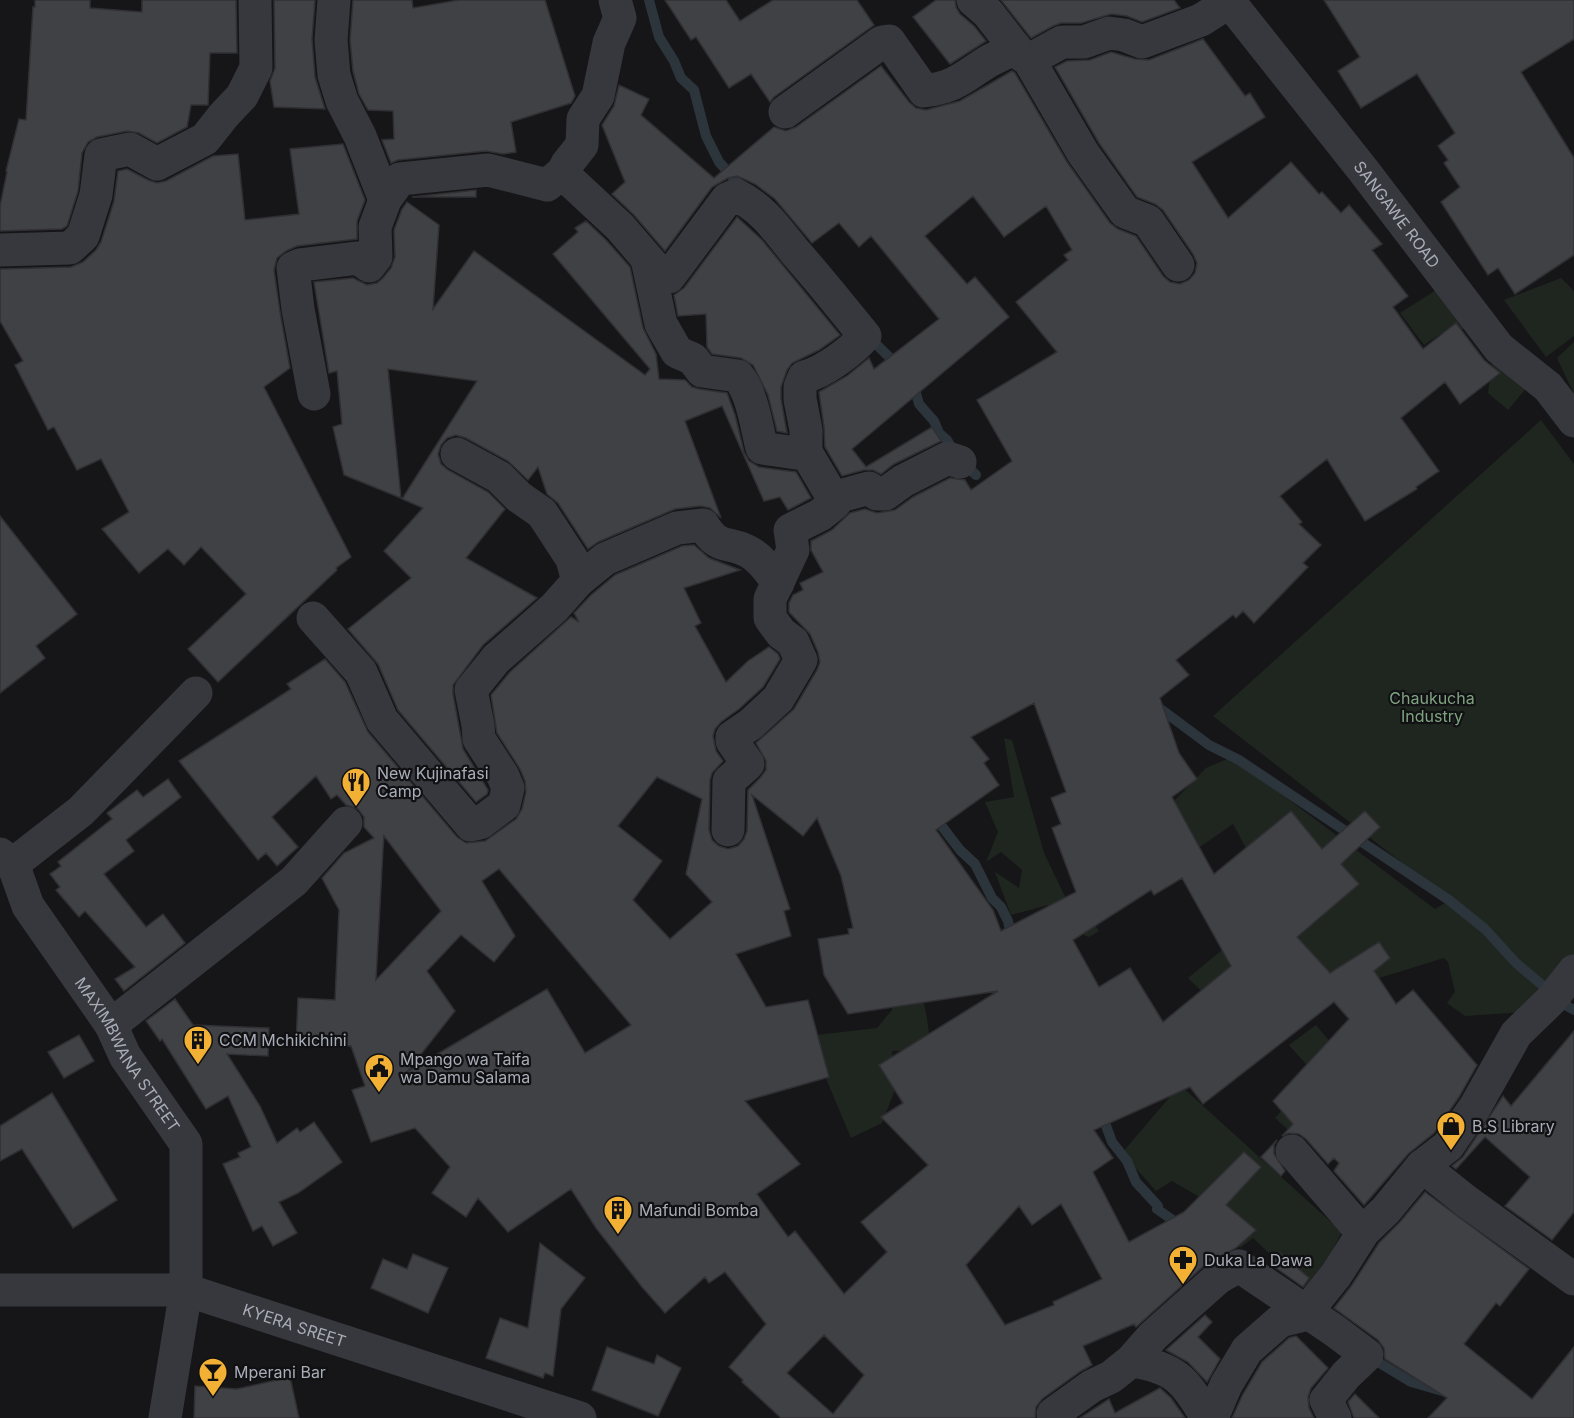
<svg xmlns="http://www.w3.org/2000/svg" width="1574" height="1418" viewBox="0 0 1574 1418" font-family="Inter,sans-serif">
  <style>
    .green { fill: #1e261f }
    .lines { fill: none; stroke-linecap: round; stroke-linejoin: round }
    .stream { stroke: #2c353c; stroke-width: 10 }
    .building { fill: #404145; stroke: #303034; stroke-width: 1.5; fill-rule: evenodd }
    .street { stroke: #37383d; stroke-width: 33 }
    .labels { text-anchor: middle; stroke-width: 4.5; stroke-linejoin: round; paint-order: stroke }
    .street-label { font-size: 16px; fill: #a8adb8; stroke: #111113 }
    .park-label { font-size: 16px; fill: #7fa381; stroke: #111113 }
    .poi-label { font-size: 16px; fill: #a8adb8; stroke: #111113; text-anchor: start }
  </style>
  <rect width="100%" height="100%" fill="#161618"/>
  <!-- green -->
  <g class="green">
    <path d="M1561,278L1574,291V336L1546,357L1504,300Z"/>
    <path d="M1444,285L1477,319L1450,338L1442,333L1424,345L1400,313Z"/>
    <path d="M1574,342V394L1557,358Z"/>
    <path d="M1493,355L1528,386L1508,410L1488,393Z"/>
    <path d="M1541,420L1574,464V982L1525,1012L1465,1016L1447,1003L1455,992L1448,962L1444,958L1234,1023L1188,978L1257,921L1270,893L1233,824L1194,851L1174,801L1206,768L1232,757L1435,909L1450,900L1213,716Z"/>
    <path d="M1004,738L1012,740L1044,853L1072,911H1086L1099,931L1089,937L1068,929L1048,905L1011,915L995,872L1019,888L1022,870L1001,852L986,862L998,832L985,802L1014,797Z"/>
    <path d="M888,939H910L927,1018L931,1050L892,1051L896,1087L882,1123L851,1138L822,1069L816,1035L877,1028L892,1010Z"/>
    <path d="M1316,1025L1335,1048L1321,1108L1294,1135L1275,1118L1301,1089L1306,1064L1289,1045Z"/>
    <path d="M1180,1085L1342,1232L1310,1293L1253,1238L1240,1248L1203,1199L1172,1181L1156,1191L1122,1153Z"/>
  </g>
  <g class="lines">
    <!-- stream -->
    <g class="stream">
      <path d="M649,0L659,37L674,61L681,78L694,90L706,136L719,162L744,189"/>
      <path d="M870,336L874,342L898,366"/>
      <path d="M908,385L911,391L916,393L919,404L934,421L939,433L947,440L958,458L976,475"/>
      <path d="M1154,704L1209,745L1239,760L1449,900L1485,929L1516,963L1554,995L1553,998L1574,1010"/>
      <path d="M934,816L960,850L975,864L992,898L1001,907L1008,921L1012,940"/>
      <path d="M1101,1112L1112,1142L1127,1161L1136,1182L1158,1206L1157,1209L1174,1221L1181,1229"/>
      <path d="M1368,1356L1411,1382L1446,1392"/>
    </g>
  </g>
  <!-- building -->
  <g class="building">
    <path d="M35,0H90V8L142,12V0H236L237,53H210L208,105H191L187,127L157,143L139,133L127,131L97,137L88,142L82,153L78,191L67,226L62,229L0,231V206L7,172L6,171L19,119L26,120L33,7H35Z"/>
    <path d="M274,0H315L312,39L315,77L325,109L274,107L270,81L275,68Z"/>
    <path d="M353,0H412L413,8L459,0H545L575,96L571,103L511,122L516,152L503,154L486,151L398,160L391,163L382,140L394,139L393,111L368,110L359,94L353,71L350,40Z"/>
    <path d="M665,0H726L740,21L773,0H857L874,25L774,97L770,102L751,74L729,88L696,37L691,40Z"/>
    <path d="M936,0H955L956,7L960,14L974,26L986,41L950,64L913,17Z"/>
    <path d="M1001,0H1174L1180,8L1142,22L1127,16L1111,14L1081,23H1061L1053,26L1031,38Z"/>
    <path d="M1324,0H1574V39L1521,72L1574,158V255L1515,294L1498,268L1488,275L1441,202L1460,187L1444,163L1448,160L1438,146L1455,133L1417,74L1361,108L1338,71L1360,57Z"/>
    <path d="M1203,39L1245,96L1250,93L1265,117L1192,162L1228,218L1291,162L1319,194L1322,192L1341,213L1349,205L1382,244L1372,250L1408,296L1393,307L1423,349L1456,323L1484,360L1500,373L1460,404L1445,382L1401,418L1439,471L1416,487L1417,489L1365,521L1327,459L1280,496L1302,522L1299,524L1321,545L1303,563L1308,567L1254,623L1243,611L1236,618L1233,615L1176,660L1189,675L1160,698L1179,753L1197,779L1172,797L1214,874L1291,811L1322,849L1365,811L1380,827L1341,864L1359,884L1297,937L1330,973L1379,942L1390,958L1374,971L1396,1004L1413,990L1477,1065L1459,1097L1434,1133L1408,1154L1364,1205L1334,1171L1339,1163L1334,1158L1328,1164L1306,1139L1299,1134L1289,1133L1282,1136L1293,1124L1273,1101L1349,1019L1334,1002L1203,1104L1190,1087L1094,1130L1113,1158L1093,1172L1129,1242L1184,1212L1244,1152L1261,1167L1226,1205L1256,1230L1236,1248L1206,1264L1136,1327L1134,1324L1083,1346L1092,1365L1081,1371L1042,1399L1036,1407L1035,1418H781L742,1382L743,1380L729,1367L766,1324L725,1272L709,1283L705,1277L665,1313L642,1287L596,1228L571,1189L508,1232L478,1198L466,1217L432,1193L450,1167L415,1128L371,1142L352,1090L365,1086L351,1046L296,1044L298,998L335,1000L339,910L322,878L344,853L374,838L364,827V817L358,809L346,805L337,795L331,799L316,776L272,817L298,847L277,866L266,853L258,860L179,761L291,689L287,684L325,659L345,682L368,732L457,837L466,843L485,841L516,819L522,809L526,792L525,781L520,769L497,733L491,695L510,672L571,617L579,622L574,613L591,595L615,575L682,546L694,545L709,558L740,570L684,588L701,623L695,626L726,682L748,661L769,647L778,654L780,659L763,687L739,709L721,722L715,729L713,736L716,751L723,761L712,773L710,780L709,830L712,840L719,846L728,849L738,846L744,839L747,831L748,790L760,778L766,770V761L756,743L794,709L817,670L820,662L818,652L810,634L789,612V603L793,595L803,590L800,583L823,572L811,550V541L832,530L850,513L865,509L877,513L895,510L913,497L950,478L965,480L971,490L1012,461L977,400L1057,352L1016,302L1068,260L1064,255L1072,250L1046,206L1004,237L973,196L925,236L967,284L975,277L1009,317L852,449L866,467L932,427L941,441L894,464L881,474L873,470H864L842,476L825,447L824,427L819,392L847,376L869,358L874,369L939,319L871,236L859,247L839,223L812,243L775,199L755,184L737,176L728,178L712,187L665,251L634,215L612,194L625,182L602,125L614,106L619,85L649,99L641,115L714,178L774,127L786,131L796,127L881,66L909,102L916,108L926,110L960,101L1012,71L1015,73L1067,162L1110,223L1118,229L1136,236L1163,276L1170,282L1180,284L1189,280L1195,273L1197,263L1193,254L1163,210L1155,204L1137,197L1099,143L1055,67L1067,61L1090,60L1111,52L1135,59L1149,60ZM1034,703L1066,792L1051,798L1061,824L1052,828L1076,892L1001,931L993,910L936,830L999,785L984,763L989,759L971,737ZM657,777L702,799L686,874L712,902L670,939L633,900L662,861L618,826ZM752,795L803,836L817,818L841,876L853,928L848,929L849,934L818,939L824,975L848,1014L998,991L879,1065L903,1103L881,1117L928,1165L861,1222L887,1252L844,1294L795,1231L788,1237L757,1194L800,1164L745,1101L829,1077L808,1000L766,1007L736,954L791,936L784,911L790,909ZM384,836L441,911L376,980L383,849ZM499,869L631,1025L585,1053L547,989L407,1072L455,1011L427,971L461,935L494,962L515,936L482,881ZM1182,878L1231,966L1163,1022L1130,968L1099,987L1073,940L1151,890L1154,895ZM1061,1204L1102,1279L1053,1302L1054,1305L1005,1325L966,1265L1019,1206L1032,1225ZM824,1335L864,1375L833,1414L787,1373Z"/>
    <path d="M343,144L365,200L357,221V239L297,246L286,251L277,258L274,270L280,312L290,368L264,387L351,557L336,568L337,570L218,682L188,649L246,594L201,547L184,565L168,549L139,573L102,529L129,512L101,459L77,470L54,427L48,430L15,365L23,361L0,321V269L71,267L83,262L96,250L101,242L114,201L118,171L127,169L148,180L157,183L166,181L213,156L238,154L245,220L299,214L290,149Z"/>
    <path d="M476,190V197H412Z"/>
    <path d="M407,202L439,225L433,309L474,251L645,375L650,369L553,254L578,232L575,228L586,221L606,240L630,267L643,328L656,354L659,379L685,380L692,387L699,389L727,393L735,415L744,452L749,461L759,467L796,472L811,498L788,510L780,497L764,501L722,406L685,421L721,518L710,508L701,506L675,509L598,542L588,549L558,503L547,494L538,467L528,480L508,461L466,438L456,435L447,438L441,445L438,454L441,464L448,470L488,492L505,509L466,558L537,598L483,645L453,685V694L463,749L488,790L487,794L476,802L398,710L378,664L348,629L411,578L384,551L423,508L402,499L477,381L388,369L401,498L344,475L333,427L342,424L337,371L329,373L314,282L353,278L367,285L377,283L383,278L391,268L395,257L394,230L402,209Z"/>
    <path d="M737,217L762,240L840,335L819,350L792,363L787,370L781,387V399L787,433L777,431L768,395L753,365L741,358L712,354L707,347L706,314L678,316L674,295L684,288Z"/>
    <path d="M0,516L77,614L36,646L45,658L0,693Z"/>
    <path d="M168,779L181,797L126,840L134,851L104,874L146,927L163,914L185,943L124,991L115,979L135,967L85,911L79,917L56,890L60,887L50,874L61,866L58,862L112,819L107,813L137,790L143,797Z"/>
    <path d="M175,999L193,1025L269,1028L268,1056L227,1054L260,1106L277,1143L297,1128L300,1132L314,1122L342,1162L298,1193L279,1202L297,1233L273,1246L262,1226L253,1231L223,1164L240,1157L238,1153L251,1147L228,1096L206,1109L162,1039L160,1041L146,1021Z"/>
    <path d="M1574,1031V1212L1552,1240L1505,1206L1530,1177L1485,1137L1456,1169L1452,1166L1463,1157L1503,1096L1511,1106Z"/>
    <path d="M79,1035L94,1061L64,1078L48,1052Z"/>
    <path d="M52,1093L117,1200L73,1228L22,1149L0,1161V1126Z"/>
    <path d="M1277,1140L1274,1145V1154L1285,1171L1281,1176L1261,1157Z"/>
    <path d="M1425,1192L1529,1269L1500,1306L1496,1303L1464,1344L1532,1399L1574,1347V1418H1428L1447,1398L1385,1359L1384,1348L1378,1340L1334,1308L1352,1285L1379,1243L1400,1222Z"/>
    <path d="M540,1243L585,1278L561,1309L553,1376L545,1373L543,1378L486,1358L500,1318L528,1328Z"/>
    <path d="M1280,1253L1309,1278L1303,1287L1272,1265Z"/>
    <path d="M413,1254L448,1268L428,1313L371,1288L383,1259L407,1269Z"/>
    <path d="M1205,1315L1212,1322L1198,1337L1220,1359L1207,1382L1188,1362L1166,1350Z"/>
    <path d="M1296,1336L1328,1368L1311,1388L1308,1397L1309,1408L1314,1418H1232L1243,1394L1262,1362L1289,1338Z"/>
    <path d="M607,1347L654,1364L657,1355L681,1368L658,1416L592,1390Z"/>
    <path d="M290,1377L299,1418H194L195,1386L237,1389Z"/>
    <path d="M1160,1388L1171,1398L1185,1418H1080L1109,1399L1115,1413Z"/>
    <path d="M1355,1394L1379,1418H1354L1348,1402Z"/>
  </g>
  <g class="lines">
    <!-- street -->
    <g class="street">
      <path d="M334,0L331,40L334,75L342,101L360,136L385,200"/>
      <path d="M973,0L988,13L1020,54L1029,60L1083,153L1125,212L1148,221L1178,265"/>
      <path id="s1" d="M1228,0L1363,170L1499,348L1548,387L1574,421"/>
      <path d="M1029,60L1062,42H1084L1109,33L1124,35L1142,42L1201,20L1229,2"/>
      <path d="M785,112L882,42L889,41L924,91C956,87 963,77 989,61C998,56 1007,54 1014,46"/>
      <path d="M562,173L567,164L582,145L583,119L598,96L609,43L620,18L615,0"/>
      <path d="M0,250L70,248L83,236L96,195L101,155L130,149L157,164L205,139L224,115L242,96L256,68L255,0"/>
      <path d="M647,259L661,324L677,352L693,359L702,371L738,376C753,395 756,425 762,448L803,454L806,452"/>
      <path d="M314,394L298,309L293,268L300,265L358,258L369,266L376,257L375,227L385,200L400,179L488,170L547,185L562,173L620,227L663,277H669L727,199L736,195C764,209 777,230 796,253C820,280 842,308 865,336C852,351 824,372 804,377L800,387V399L806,430V452L833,498L869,488L877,494H885L903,481L948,458L960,462"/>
      <path d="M578,581L605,559L677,528L703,525C719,551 727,540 749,552C762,559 770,572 778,583"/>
      <path d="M313,618L361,672L382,720L471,825L480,823L504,805L508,788L503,776L479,739L478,725L471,690L496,659L554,608L578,581L572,559L542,513L519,497L499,477L457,454"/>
      <path d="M728,830L729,781L748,764L732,741V737L751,724L778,699L801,660L793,642L781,633L770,618V599L793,550L790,530L820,515L835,503L833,498"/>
      <path id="s2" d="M0,854L13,864L28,906L111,1025L125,1056L186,1144V1290L165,1418"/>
      <path d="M13,864L81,811L196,693"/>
      <path d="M111,1025L294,881L346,823"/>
      <path d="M1292,1151L1354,1223L1364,1231"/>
      <path d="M1422,1166L1466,1201L1574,1279"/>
      <path id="s3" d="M0,1290H186L580,1418"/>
      <path d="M1131,1361C1175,1367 1186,1381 1207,1418"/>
      <path d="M1054,1418L1053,1414L1092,1386L1111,1377L1131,1361L1153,1336L1218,1278L1239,1266L1335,1331L1367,1355L1346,1375L1326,1400L1335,1418"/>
      <path d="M1212,1418L1226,1385L1247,1350L1280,1321L1304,1315L1336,1275L1364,1231L1386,1210L1422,1166L1448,1146L1475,1107L1516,1034L1551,1000L1574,971"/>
    </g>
  </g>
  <!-- icons -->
  <defs>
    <g id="restaurant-pin" transform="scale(1.5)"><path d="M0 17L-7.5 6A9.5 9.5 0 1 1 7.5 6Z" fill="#f2b134" stroke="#111113"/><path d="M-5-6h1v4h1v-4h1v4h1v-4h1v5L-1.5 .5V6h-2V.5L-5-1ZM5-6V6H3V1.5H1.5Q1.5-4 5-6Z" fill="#111"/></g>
    <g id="building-pin" transform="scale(1.5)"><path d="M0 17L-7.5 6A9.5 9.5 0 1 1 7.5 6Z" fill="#f2b134" stroke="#111113"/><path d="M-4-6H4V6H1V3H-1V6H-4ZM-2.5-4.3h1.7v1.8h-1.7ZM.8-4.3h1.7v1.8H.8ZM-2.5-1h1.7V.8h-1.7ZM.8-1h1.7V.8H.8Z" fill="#111"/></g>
    <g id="civic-pin" transform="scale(1.5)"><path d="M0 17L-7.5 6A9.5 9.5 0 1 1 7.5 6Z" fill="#f2b134" stroke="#111113"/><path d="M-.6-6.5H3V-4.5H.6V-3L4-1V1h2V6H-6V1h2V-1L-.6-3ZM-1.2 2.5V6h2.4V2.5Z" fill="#111"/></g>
    <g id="shop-pin" transform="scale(1.5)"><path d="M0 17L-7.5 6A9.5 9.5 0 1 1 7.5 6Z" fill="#f2b134" stroke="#111113"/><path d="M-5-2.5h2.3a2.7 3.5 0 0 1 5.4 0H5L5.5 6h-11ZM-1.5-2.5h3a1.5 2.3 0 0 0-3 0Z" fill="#111"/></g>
    <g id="pharmacy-pin" transform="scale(1.5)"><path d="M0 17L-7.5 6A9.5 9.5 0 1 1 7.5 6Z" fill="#f2b134" stroke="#111113"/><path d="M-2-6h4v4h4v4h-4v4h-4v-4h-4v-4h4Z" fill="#111"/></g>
    <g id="bar-pin" transform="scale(1.5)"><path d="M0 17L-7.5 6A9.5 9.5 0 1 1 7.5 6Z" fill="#f2b134" stroke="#111113"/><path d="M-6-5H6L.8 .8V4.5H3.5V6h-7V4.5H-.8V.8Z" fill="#111"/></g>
  </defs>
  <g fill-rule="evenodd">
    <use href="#restaurant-pin" x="356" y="782"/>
    <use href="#building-pin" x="198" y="1040"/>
    <use href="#civic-pin" x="379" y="1068"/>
    <use href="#shop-pin" x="1451" y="1126"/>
    <use href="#building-pin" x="618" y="1210"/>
    <use href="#pharmacy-pin" x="1183" y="1260"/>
    <use href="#bar-pin" x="213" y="1372"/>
  </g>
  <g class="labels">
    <!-- street labels -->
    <g class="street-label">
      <text dy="6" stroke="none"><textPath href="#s1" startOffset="273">SANGAWE ROAD</textPath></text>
      <text dy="6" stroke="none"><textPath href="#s2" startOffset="240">MAXIMBWANA STREET</textPath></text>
      <text dy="6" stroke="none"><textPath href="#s3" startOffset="300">KYERA SREET</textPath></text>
    </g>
    <!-- park labels -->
    <g class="park-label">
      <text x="1432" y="704">Chaukucha<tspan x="1432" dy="18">Industry</tspan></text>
    </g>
    <!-- poi labels -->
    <g class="poi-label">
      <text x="377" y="779">New Kujinafasi<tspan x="377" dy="18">Camp</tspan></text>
      <text x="219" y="1046">CCM Mchikichini</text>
      <text x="400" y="1065">Mpango wa Taifa<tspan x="400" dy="18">wa Damu Salama</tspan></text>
      <text x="1472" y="1132">B.S Library</text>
      <text x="639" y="1216">Mafundi Bomba</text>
      <text x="1204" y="1266">Duka La Dawa</text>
      <text x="234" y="1378">Mperani Bar</text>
    </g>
  </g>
</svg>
